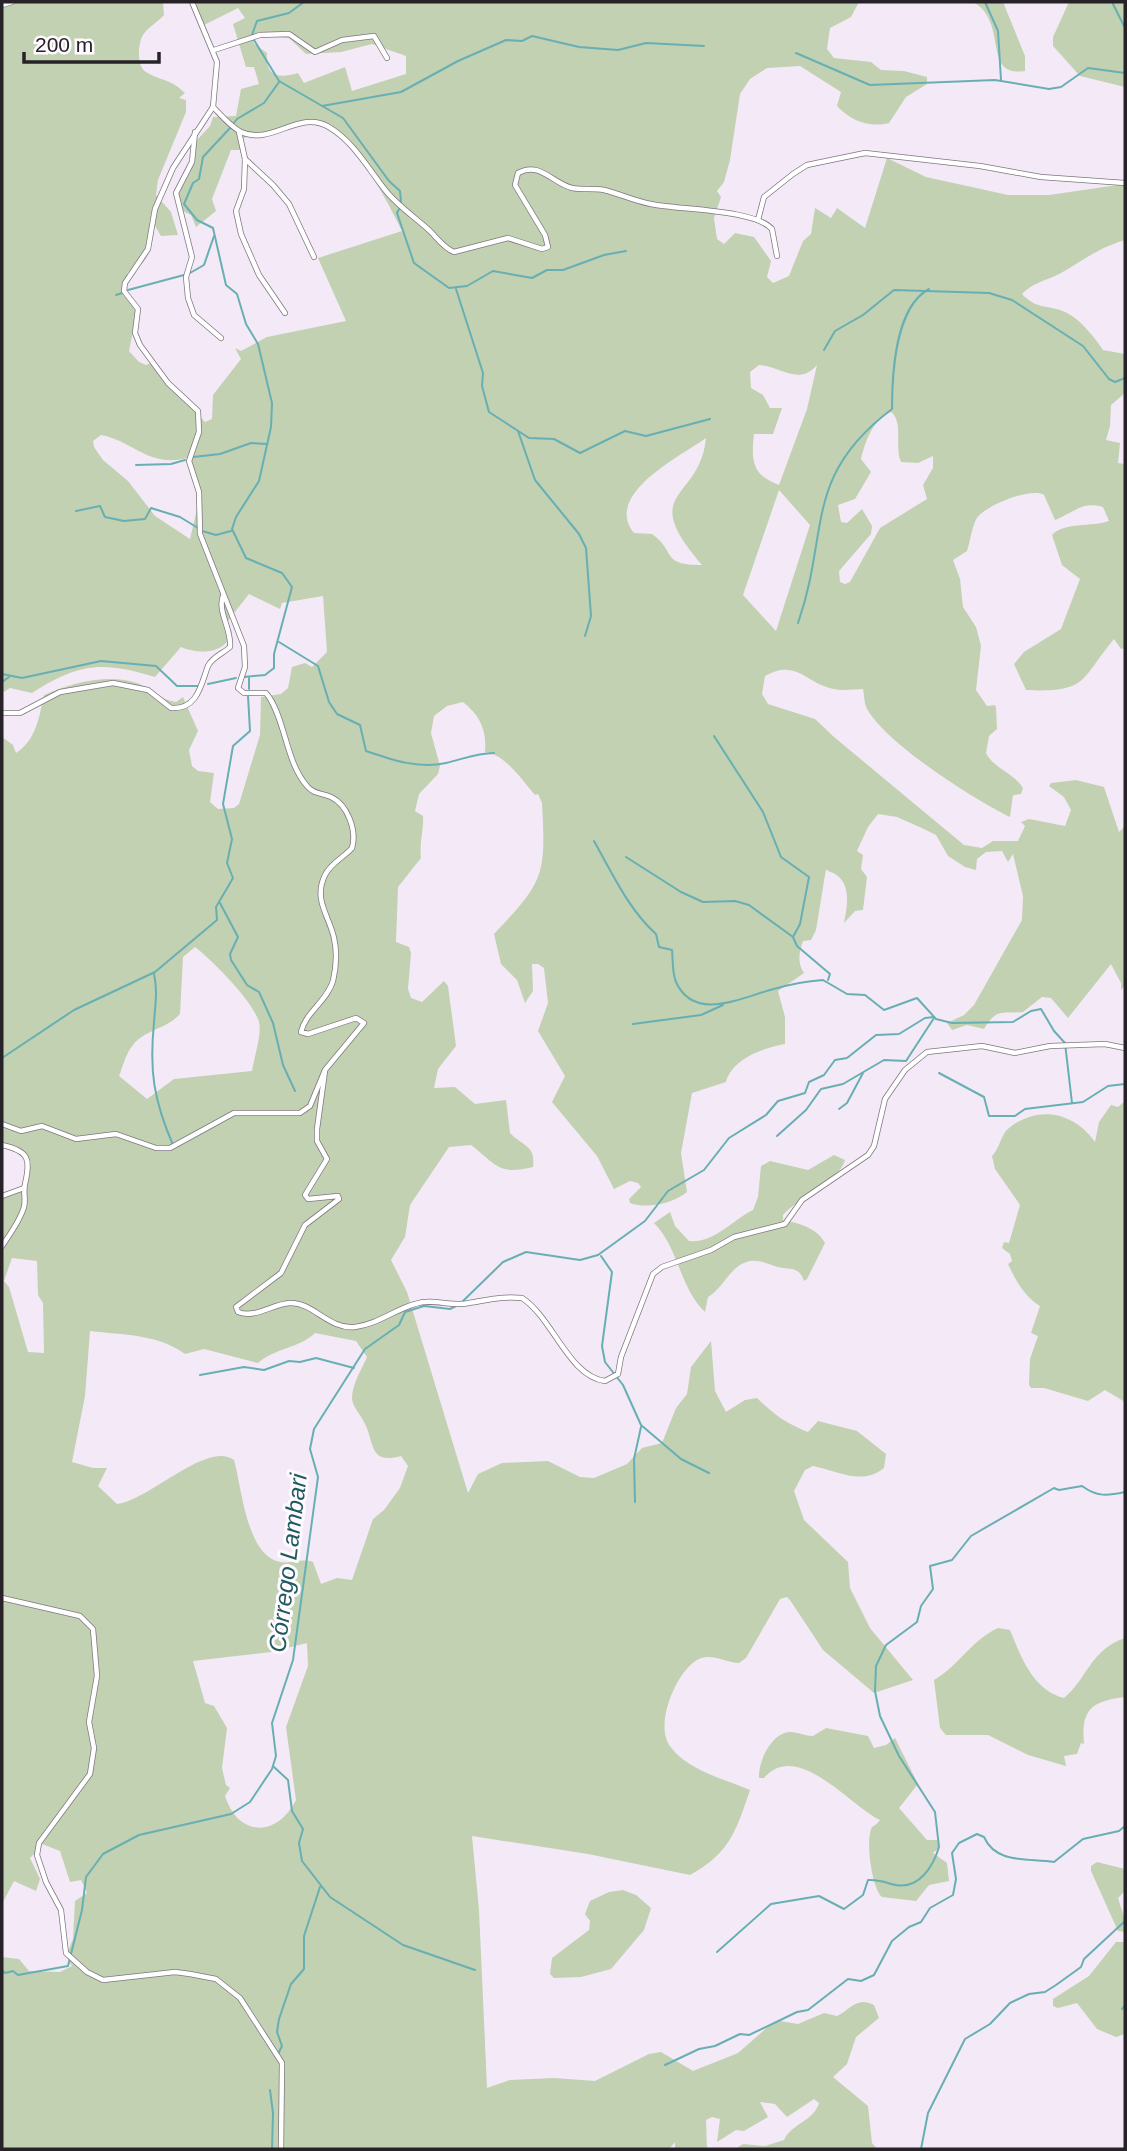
<svg xmlns="http://www.w3.org/2000/svg" width="1127" height="2151" viewBox="0 0 1127 2151" font-family="Helvetica,sans-serif">
  <style>
    .green { fill: #c1d1b2; fill-rule: evenodd }
    .lines { fill: none; stroke-linecap: round; stroke-linejoin: round }
    .stream { stroke: #68afb3; stroke-width: 2 }
    .minor-casing { stroke: #7e7681; stroke-width: 6 }
    .minor { stroke: #fff; stroke-width: 4.5 }
    .labels { text-anchor: middle; stroke-width: 6; stroke-linejoin: round; paint-order: stroke }
    .water-label { font-size: 24px; font-style: italic; fill: #1e5a5d; stroke: #fefaff }
  </style>
  <rect width="100%" height="100%" fill="#f4eaf7"/>
  <!-- green -->
  <g class="green">
    <path d="M2,2H163L164,15C158,22 148,27 143,35C138,43 136,66 146,72C160,81 170,78 185,93L179,98L186,100V112L158,180L156,195L171,212L178,235L161,236L154,224C152,245 151,264 128,272C121,296 122,293 137,310L129,351L139,362L146,365L154,362L159,372L205,422L212,419L213,395L241,359L235,348L241,351L267,337L346,321L318,258L402,231C387,199 350,129 310,124C295,122 283,133 269,135C260,137 252,135 243,138L240,150H231L212,199L216,211L196,227L191,215L181,210L178,195L191,171L197,140L210,126L213,117L236,116L241,89L259,84L254,67H246L233,24L245,18L238,8L204,25L193,3L195,2H859L851,17L830,28L827,49L834,58L871,62L881,70L904,71L927,77V84L906,97L889,123C869,128 851,121 837,106L841,92L800,66L767,68L750,79L740,94L730,160L724,182L717,191L721,197L714,218L717,239L724,244L735,233L754,237L771,261L767,277L773,283L789,276L803,241L811,234L815,208L831,218L837,208L865,228L887,158L926,177L1008,195H1049L1125,184V240C1096,249 1086,259 1061,273C1048,280 1032,283 1022,294C1038,311 1050,304 1067,313C1082,321 1094,337 1103,350L1125,354V393L1111,405L1110,426L1106,440L1120,443L1118,463L1125,464V648L1121,649L1114,639C1080,680 1088,693 1026,690L1014,664L1024,652L1061,629L1080,579L1062,565L1052,535C1063,522 1092,527 1109,521L1103,507C1082,501 1073,513 1055,520L1044,495C1031,487 986,505 977,518C972,526 970,542 967,551L953,560L960,579L963,607L976,627L981,646L976,690L987,706L995,705L996,708L997,729L989,736L986,753C994,769 1013,772 1023,788L1021,794L1013,795L1010,817C972,798 888,745 867,709C864,703 864,693 863,689C854,689 843,691 834,689C806,684 797,658 765,676L762,694L768,704L815,719L834,737L964,845L982,848L993,841H1018L1025,826L1021,822L1029,819L1065,826L1071,810L1064,797L1049,786L1051,783L1076,780L1104,787L1119,832L1125,826V986L1121,990V983L1111,964L1068,1018L1051,998L1042,997L1023,1012C1002,1014 997,1007 984,1029L967,1025L952,1030L947,1023L964,1015L974,1005L1022,920L1023,896L1013,854L1008,862L1002,851L986,852L977,859L976,870L965,867L948,856L936,835L924,829L897,817L878,814L868,827L857,851L863,855L861,869L867,877L863,910L855,911L844,923C847,908 852,884 835,874C832,872 828,872 826,869L816,930L811,940L803,941C799,952 797,963 804,973L778,991L785,1017V1044C763,1048 732,1059 726,1082L692,1093L681,1153L687,1192C672,1204 648,1209 630,1203L629,1199L641,1187L638,1183L630,1181L614,1189L597,1156L552,1102L565,1076L538,1031L548,1003L544,968L538,964H532L533,991L525,1003L517,980L501,964L494,934C544,881 546,876 542,803L538,794L535,795C523,781 505,754 485,752C487,731 480,715 463,702L447,706L434,716L431,733L440,766L438,774L419,794L415,811L423,816C424,830 419,843 421,858L398,887L396,942L409,947L411,953L408,989L411,998L422,1002L444,981L448,986L456,1046L438,1069L434,1088L455,1087L475,1104L506,1100L510,1133C522,1146 536,1145 533,1167C498,1176 496,1164 471,1145L449,1147L410,1205L405,1237L391,1260L407,1292L468,1493L478,1474L502,1463L548,1461L580,1477L594,1478L627,1464L642,1448L662,1443L676,1408L687,1394L691,1367L711,1341L715,1391L726,1412L745,1400L757,1398C775,1415 784,1422 808,1432L818,1421L857,1431L886,1454L884,1468C862,1486 838,1471 813,1466L805,1470L794,1491L804,1520L848,1562L850,1588L870,1628L913,1680L874,1693L823,1650L790,1600L787,1597L780,1599L746,1658L739,1663C725,1663 711,1652 697,1660C676,1672 654,1725 670,1746C687,1770 724,1779 750,1790C736,1831 730,1853 690,1875L588,1854L472,1836L479,1910L487,2088L510,2080L554,2078L595,2081L649,2054L661,2052L693,2071L738,2053L769,2026L780,2021L798,2024L824,2013L837,2016C851,2009 857,1996 874,2005L879,2018L856,2037L847,2064L833,2077L868,2106L872,2143L877,2149H735L743,2144L765,2146L784,2140C791,2124 814,2121 819,2103L814,2099L787,2117L775,2104L760,2102L768,2117L744,2131L736,2130L717,2142L720,2119L712,2117L706,2120L707,2149H675V2142L669,2149H2V1957L19,1959L29,1971L60,1972L72,1966L66,1956L73,1939L75,1901L87,1893L81,1880L70,1882L60,1851L37,1842L35,1853L30,1858L40,1879L36,1891L14,1881L2,1904V1196L20,1190L28,1176L25,1159L13,1149L2,1147V737L13,745L16,753C36,740 39,718 44,695C70,683 109,673 137,683C152,688 160,700 176,702L183,697L198,731L189,750L192,766L198,771L214,773L210,802L218,809L234,808L239,804L260,735L261,697L281,694L288,688L292,667L305,663L312,667L327,652L323,596L282,603L280,609L249,594L227,622L232,632C226,654 199,655 181,647L155,677C102,661 79,663 32,693L10,688L2,693ZM258,36L289,38L306,54L341,52L372,44L406,56V74L352,91L345,67L304,83L298,73C278,79 265,76 267,53L254,44L253,40ZM759,365C782,367 799,386 817,365L807,409L779,485C752,475 751,461 754,434H773L782,408H770L763,395L751,388L750,372ZM891,412C904,422 894,447 901,462L918,463L933,456V468L923,485L927,499L880,528L850,582L845,584L840,582L839,571L871,534L872,526L862,509L847,523L841,522L838,505L855,499L871,472L861,459C865,442 873,419 891,412ZM101,435C133,441 149,468 187,458L199,501L190,539L155,516L128,481L103,460L94,447L93,441ZM706,438C700,502 636,489 702,565C660,565 677,552 652,534L634,533C602,494 683,455 706,438ZM779,490L810,525L776,631L743,595ZM195,947C212,960 253,1001 259,1022C262,1035 254,1057 252,1071L174,1079L147,1099L119,1076C123,1066 126,1053 133,1045C144,1030 167,1029 180,1014L183,957ZM12,1258L37,1261L38,1295L43,1303L44,1353L28,1352L9,1287L4,1281ZM90,1331C123,1335 158,1334 185,1354L204,1349L258,1363C275,1348 300,1348 315,1333L356,1341L367,1357C362,1368 352,1385 352,1398C352,1406 361,1415 364,1422C375,1442 368,1465 401,1456L408,1466L400,1488L384,1510L373,1519L352,1580L337,1578L321,1584L313,1562C301,1558 292,1564 280,1562C246,1555 242,1487 234,1460C207,1440 150,1500 117,1504L98,1486L107,1468H93L72,1462L85,1396ZM307,1643L308,1666L286,1727L296,1800C277,1838 238,1837 225,1796L230,1788L226,1785L222,1768L227,1728L214,1706L205,1703L193,1661L271,1652Z"/>
    <path d="M973,2H1003L1025,56V71C981,78 1009,21 973,2Z"/>
    <path d="M1069,2H1125V87L1080,76L1053,46V37Z"/>
    <path d="M1125,1101V1402L1105,1390L1088,1401L1044,1388H1031L1029,1385L1030,1359L1038,1336L1031,1333L1040,1306C1024,1296 1016,1281 1008,1264L1012,1261L1010,1254L1002,1248L1004,1242L1009,1243L1020,1205L995,1169L992,1156C1000,1148 1001,1134 1009,1128C1039,1104 1075,1113 1095,1142L1099,1122L1111,1105L1118,1107Z"/>
    <path d="M834,1155L845,1160C840,1180 798,1198 783,1215V1220C799,1223 817,1228 825,1243L807,1279L804,1281C800,1269 794,1269 783,1268C772,1267 762,1259 750,1261C730,1265 724,1288 708,1297L705,1312C679,1287 679,1248 654,1223L670,1212L675,1226L689,1241C715,1243 731,1221 753,1210L758,1197L761,1166L770,1161L808,1170Z"/>
    <path d="M998,1628L1010,1630C1021,1657 1033,1690 1064,1698C1087,1679 1091,1649 1125,1638V1697C1091,1701 1081,1710 1084,1744L1081,1743L1077,1754L1064,1756L1066,1766L1028,1755L988,1735H946L940,1728L934,1680C959,1666 970,1641 998,1628Z"/>
    <path d="M826,1728L868,1736L874,1748L886,1745L895,1738L918,1784L899,1808L927,1840H939V1848L933,1853L947,1863L949,1881L929,1885L916,1901L882,1897C872,1889 865,1840 872,1827C873,1827 880,1821 880,1820C850,1806 797,1739 764,1778H759C758,1762 771,1733 790,1732C798,1732 805,1736 813,1736Z"/>
    <path d="M1097,1862L1125,1869V1891L1118,1898L1125,1920V1932L1118,1931L1091,1871V1866Z"/>
    <path d="M623,1890L636,1895L651,1908L644,1930L611,1969L581,1977L554,1978L550,1974L552,1958L589,1930L590,1921L585,1914L590,1901L609,1892Z"/>
    <path d="M1116,1942H1125V2034L1116,2037L1097,2029L1077,2003L1058,2008L1053,2006V1999L1089,1976Z"/>
  </g>
  <g class="lines">
    <!-- stream -->
    <g class="stream">
      <path d="M985,2L998,31L1001,80"/>
      <path d="M1112,2L1125,28"/>
      <path d="M252,35L257,21L289,13L304,2"/>
      <path d="M254,40L279,81L343,118L389,181L400,191L401,202"/>
      <path d="M796,53L870,85L995,80L1049,89L1061,87L1088,68L1125,73"/>
      <path d="M322,106L401,92L458,61L506,40L522,41L532,36L579,47L618,50L646,43L704,46"/>
      <path d="M233,124L237,119L264,103L279,82"/>
      <path d="M230,128L203,157L199,179L193,183L184,204L197,220L213,228L226,285L237,294L246,324L258,344L272,403L271,427L259,481L236,517L232,529L246,558L282,573L292,587L274,654V668L265,675L244,677"/>
      <path d="M399,209L397,213L414,263L449,288L467,286L493,271L532,278L547,270H563L604,255L626,251"/>
      <path d="M190,273L204,265L214,236"/>
      <path d="M456,289L483,373L482,386L489,412L529,438L554,439L580,453L625,431L646,436L710,419"/>
      <path d="M128,290L184,275"/>
      <path d="M116,295L122,293"/>
      <path d="M824,350L835,331L863,315L894,290L989,293L1012,300L1083,346L1109,379L1115,382L1125,378"/>
      <path d="M518,431L535,480L579,534L586,548L591,616L585,636"/>
      <path d="M193,457L220,454L251,443L267,444"/>
      <path d="M136,465L171,464L185,460"/>
      <path d="M76,511L100,506L105,517L124,521L145,519L151,508L180,517L198,528"/>
      <path d="M202,531L216,535L231,531"/>
      <path d="M798,623C830,532 802,477 892,409C892,376 895,307 929,289"/>
      <path d="M279,642L318,666L329,702L337,714L360,725L366,751C392,760 418,769 446,763C463,759 477,753 494,753"/>
      <path d="M2,674L22,678L101,661L156,666L177,686H199"/>
      <path d="M2,682L9,677"/>
      <path d="M208,684L236,678"/>
      <path d="M249,689V678"/>
      <path d="M714,736L763,812L781,857L809,877L800,924L793,937"/>
      <path d="M594,841C612,873 629,910 656,934L659,947L672,950C673,960 672,973 676,982C694,1022 741,998 770,990C787,985 806,981 823,980L847,994L865,995L884,1010L917,998L936,1019L952,1023L1013,1022L1031,1011L1041,1009L1054,1031L1065,1043L1072,1103"/>
      <path d="M626,857L681,892L703,902L735,901L749,905L793,937L797,946L830,974L828,980"/>
      <path d="M220,903L238,937L230,954L231,960L247,985L259,992L273,1023L283,1065L295,1091"/>
      <path d="M154,974C158,992 155,1005 154,1023C149,1071 154,1101 173,1145"/>
      <path d="M633,1024L701,1015L723,1005"/>
      <path d="M2,1058L74,1010L155,972L217,920L216,907L233,878L227,863L232,839L223,804L233,746L250,731L248,696"/>
      <path d="M939,1073L984,1097L989,1116H1015L1025,1109L1083,1102L1108,1086L1125,1084"/>
      <path d="M839,1109L847,1103L863,1073"/>
      <path d="M777,1136L806,1110L821,1089L843,1084L884,1060L906,1061L934,1018"/>
      <path d="M601,1256L612,1272L602,1346L605,1362L623,1385L641,1425L681,1459L709,1473"/>
      <path d="M462,1302L503,1262L526,1252L580,1260L598,1255L645,1221L668,1191L704,1170L729,1138L766,1115L778,1101L805,1093L809,1082L824,1075L835,1060L847,1058L876,1035L899,1034L925,1018L934,1017"/>
      <path d="M200,1375L244,1367L264,1370L289,1361L300,1362L316,1358L354,1368"/>
      <path d="M635,1502L634,1459L641,1427"/>
      <path d="M274,1767L288,1780L292,1811L303,1829L299,1843L302,1861L330,1897L403,1945L475,1970"/>
      <path d="M717,1952L771,1904L819,1896L844,1909L863,1895L868,1880C879,1879 886,1883 896,1885C919,1889 933,1867 939,1847L935,1812L899,1756L880,1716L875,1691L876,1666L886,1645L917,1622L921,1606L933,1589L930,1566L952,1560L971,1536L1054,1488L1059,1490L1082,1486C1097,1497 1107,1496 1125,1492"/>
      <path d="M2,1970L5,1973L13,1971L18,1975L68,1966L82,1910L86,1877L103,1854L139,1835L231,1814L250,1802L272,1769L276,1756L272,1723L293,1660L318,1477L310,1449L314,1429L365,1349L399,1325L405,1312L424,1306L450,1309L458,1305"/>
      <path d="M1122,2009L1125,2005"/>
      <path d="M278,2054L282,2046L277,2032L279,2019L291,1984L304,1969V1936L320,1887"/>
      <path d="M665,2065L699,2049L715,2046L740,2034L749,2035L797,2012L808,2010L848,1979L861,1981L874,1975L892,1941L909,1927L921,1922L930,1908L953,1895L956,1879L952,1853L959,1843L977,1834L984,1837C996,1864 1027,1858 1054,1862L1083,1839L1119,1831L1125,1826"/>
      <path d="M270,2090L273,2113L272,2149"/>
      <path d="M921,2149L928,2113L965,2039L990,2024L1010,2003L1029,1994L1045,1992L1056,1985L1081,1967L1084,1959L1125,1921"/>
    </g>
    <!-- minor casing -->
    <g class="minor-casing">
      <g id="minor">
        <path d="M2,5L12,2"/>
        <path d="M214,50L260,35L289,34L315,52L342,40L374,36L387,58"/>
        <path d="M213,107C221,115 231,127 241,132C272,146 299,109 329,127C354,142 369,170 386,191C398,206 416,218 430,231C438,239 444,248 454,252L508,238L542,249L548,247L545,235L515,185L518,173C540,161 552,183 572,188C583,190 594,188 604,190C620,194 635,201 651,204C678,210 754,209 772,229L777,256"/>
        <path d="M195,132L192,162L176,193L192,257L186,277L188,298L194,315L221,338"/>
        <path d="M239,132L245,159L273,185L289,204L314,257"/>
        <path d="M245,159L244,189L236,211L241,234L259,275L285,313"/>
        <path d="M758,220L764,197L793,174L807,165L865,153L980,166L1041,177L1125,183"/>
        <path d="M2,713H20L60,692L113,683L148,690L171,708C198,710 201,684 208,666C212,657 224,653 230,647C232,630 217,611 223,596"/>
        <path d="M325,1071L317,1129V1141L327,1159L305,1195L308,1199L338,1196L339,1199L305,1225L281,1273L236,1307L238,1312C255,1319 272,1304 290,1303C313,1302 329,1330 355,1327C378,1324 394,1310 415,1304C433,1298 451,1307 469,1303C488,1300 502,1296 522,1298C553,1318 569,1377 605,1381L618,1374L621,1357L653,1274L662,1267L711,1250L734,1237L785,1224L802,1200L868,1155L874,1146L885,1099L905,1070L927,1052L982,1046L1015,1053L1050,1046L1105,1044L1125,1048"/>
        <path d="M2,1124L21,1131L42,1126L76,1139L116,1134L156,1148H170L234,1113H300L310,1106L325,1070L364,1023L356,1018L308,1034L301,1032C305,1013 327,1001 333,981C336,968 337,951 334,938C329,915 313,900 325,875C331,863 343,858 352,848C357,831 348,805 331,797C322,793 313,794 307,786C286,762 286,723 269,697L266,693H244L238,688L245,667L244,646L200,534L199,492L189,461L199,432L198,411L168,383L140,345L135,333L138,309L124,291L125,283L148,249L155,209L173,168L213,107L217,62L192,2"/>
        <path d="M2,1145C29,1151 31,1159 25,1184C23,1191 26,1199 24,1207C20,1221 10,1234 2,1246"/>
        <path d="M2,1196L24,1188"/>
        <path d="M2,1598L80,1616L93,1629L97,1676L89,1722L94,1748L90,1774L39,1843L37,1855L46,1882L61,1910L66,1953L87,1972L103,1980L175,1972L190,1974L216,1979L240,1998L282,2063L281,2149"/>
      </g>
    </g>
    <!-- minor -->
    <use href="#minor" class="minor"/>
  </g>
  <g class="labels">
    <!-- water labels -->
    <g class="water-label">
      <text transform="translate(288 1563) rotate(-83)" y="8">Córrego Lambari</text>
    </g>
  </g>
  <!-- border -->
  <rect width="1127" height="2151" fill="none" stroke="#262227" stroke-width="7"/>
  <!-- scale -->
  <path d="M24 52v10h135v-10" fill="none" stroke="#262227" stroke-width="3.5"/>
  <text x="35" y="52" font-size="21" fill="#262227" stroke="#fefaff" stroke-width="5" paint-order="stroke">200 m</text>
</svg>
